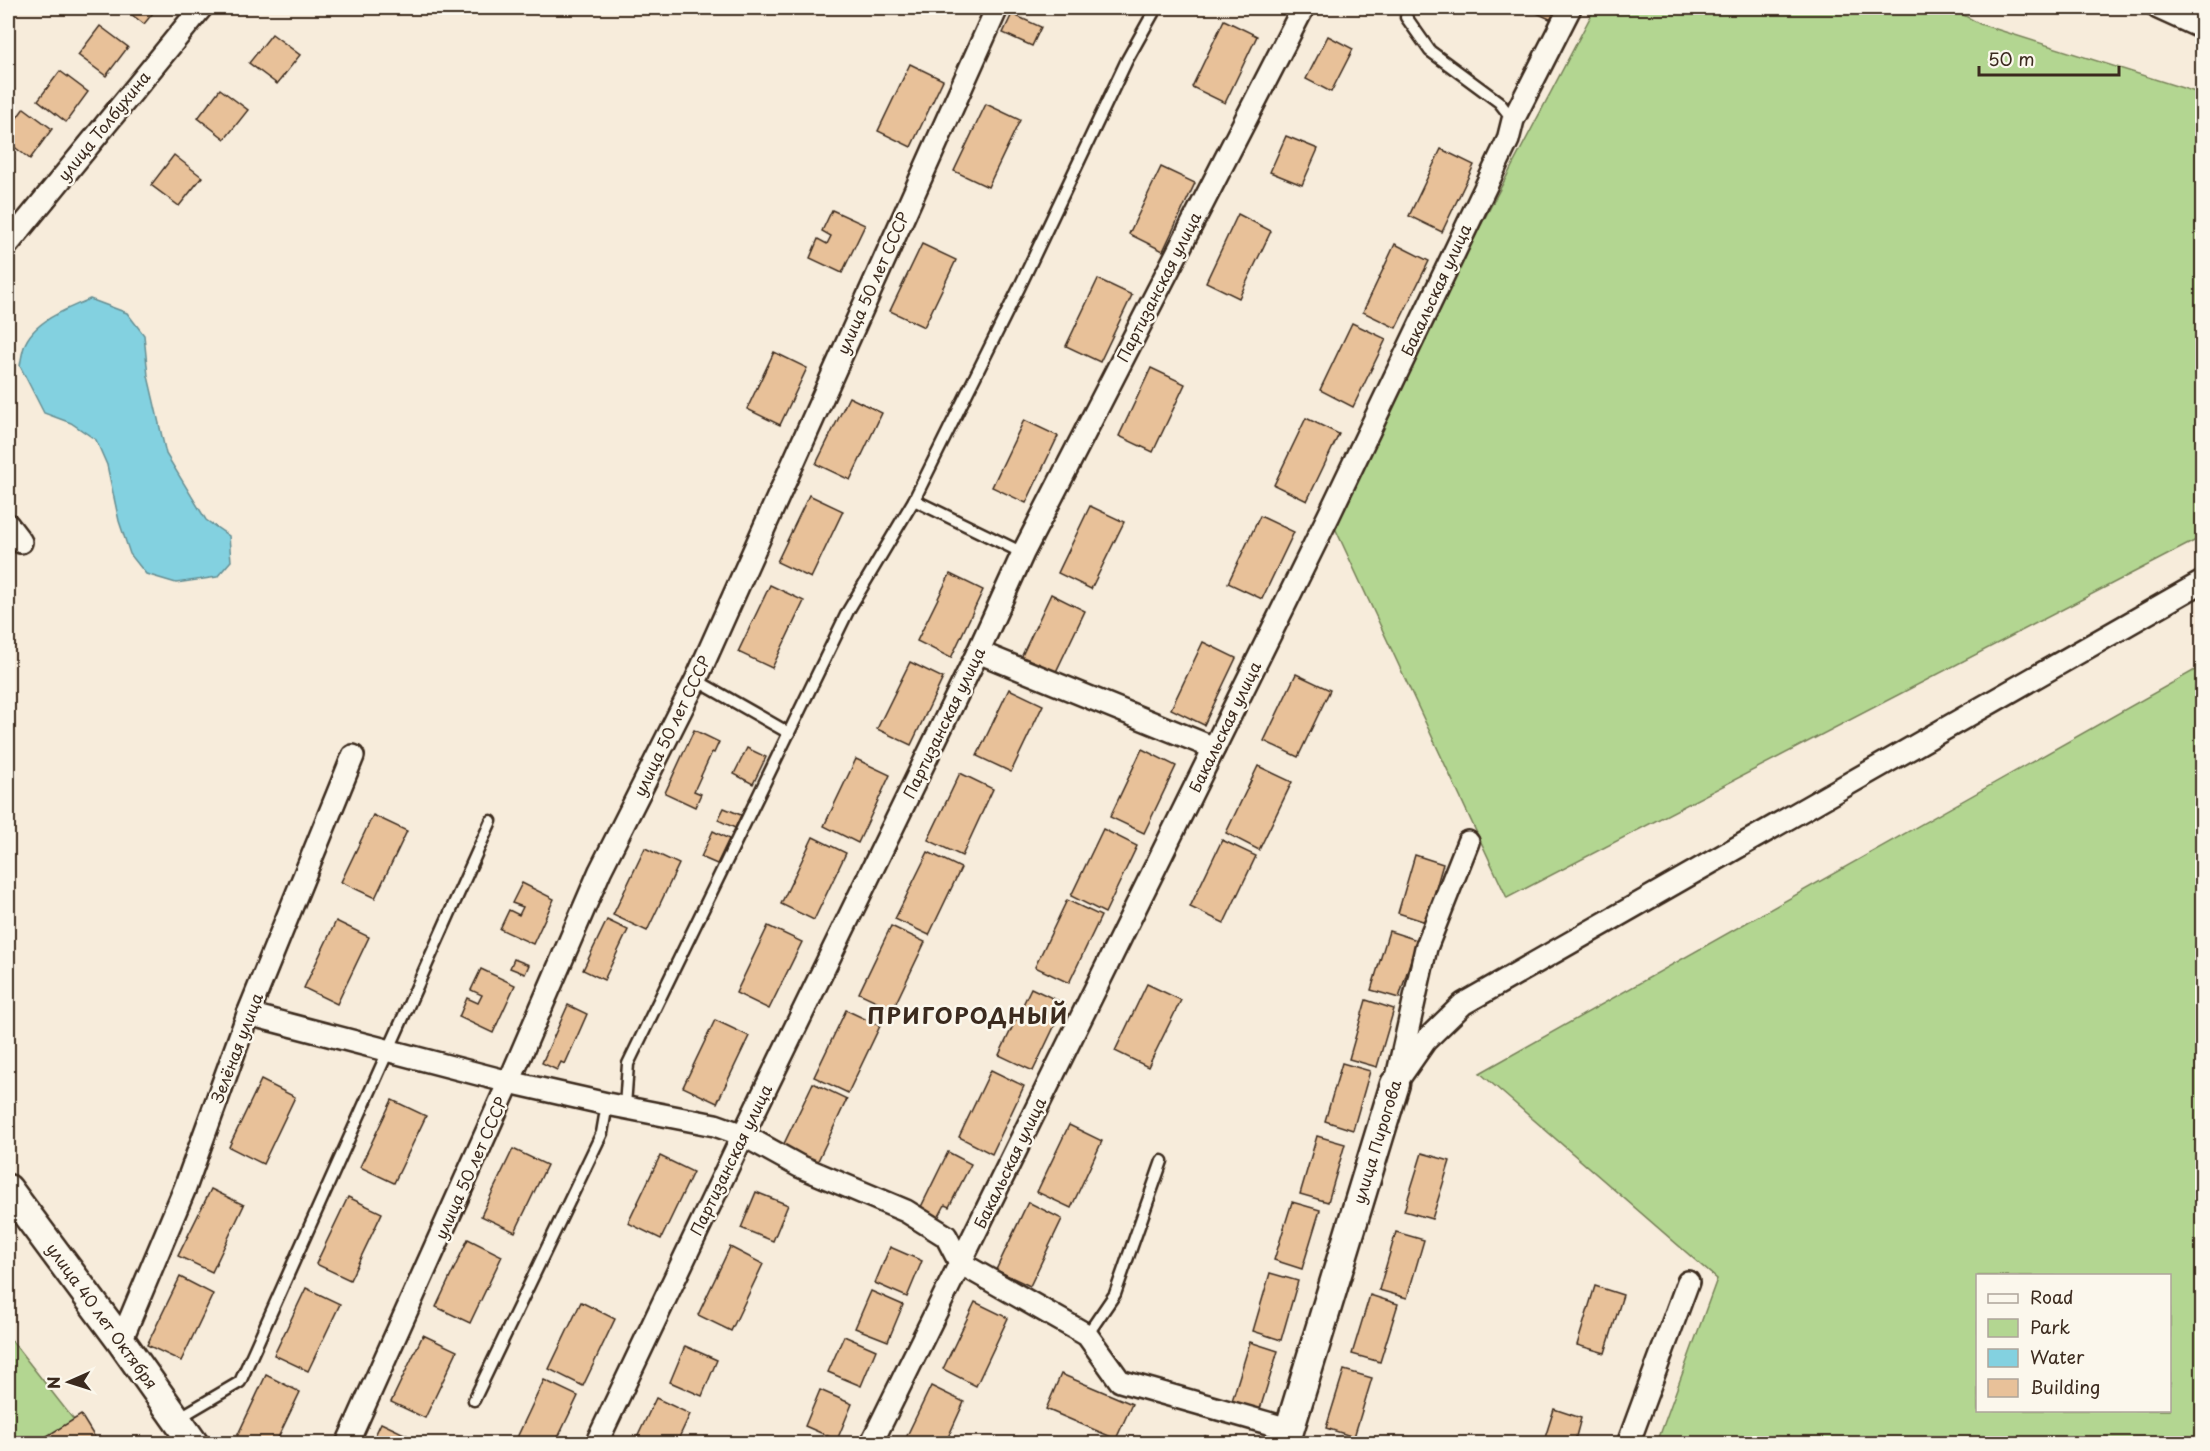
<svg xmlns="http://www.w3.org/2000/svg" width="2210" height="1451" viewBox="0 0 2210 1451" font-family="'Playpen Sans',sans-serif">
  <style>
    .green { fill: #b3d691; stroke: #778058; stroke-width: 1.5; fill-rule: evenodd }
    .water { fill: #83d1e0; stroke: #668e92; stroke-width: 1.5 }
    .building { fill: #e8c199; stroke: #3b2a1e; stroke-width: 1.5 }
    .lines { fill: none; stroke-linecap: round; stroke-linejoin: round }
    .lane-casing { stroke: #3b2a1e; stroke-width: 15 }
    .street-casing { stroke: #3b2a1e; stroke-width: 26 }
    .secondary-casing { stroke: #3b2a1e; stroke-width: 33 }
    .lane { stroke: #fbf7ec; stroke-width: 10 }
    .street { stroke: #fbf7ec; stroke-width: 21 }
    .secondary { stroke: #fbf7ec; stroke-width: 28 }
    .labels { text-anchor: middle; stroke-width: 5; stroke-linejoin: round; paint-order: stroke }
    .street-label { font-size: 16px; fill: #3b2a1e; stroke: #fbf7ec }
    .district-label { font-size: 22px; font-weight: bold; letter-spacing: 1.5px; fill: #3b2a1e; stroke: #fbf7ec }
  </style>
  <rect width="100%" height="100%" fill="#f7ecdb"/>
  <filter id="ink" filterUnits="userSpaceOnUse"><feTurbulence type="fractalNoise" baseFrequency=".0167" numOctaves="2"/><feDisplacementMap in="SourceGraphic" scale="12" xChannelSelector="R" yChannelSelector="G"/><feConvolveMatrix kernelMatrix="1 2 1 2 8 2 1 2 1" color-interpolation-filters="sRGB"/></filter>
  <g filter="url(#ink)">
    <!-- green -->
    <g class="green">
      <path d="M1595,8H1951L1980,24L2202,94V537L1507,898L1329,515Z"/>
      <path d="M2202,666V1443H1657L1717,1279L1480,1073ZM1978,1276H2170V1410H1978Z"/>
      <path d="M8,1336L92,1443H8Z"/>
    </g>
    <!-- water -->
    <path class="water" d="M90,299L127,313L144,335L148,376L166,454L206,520L229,536L231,561L217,577L176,583L146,574L130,554L119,521L107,465L96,440L71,423L44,413L20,366C21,360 22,353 24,347C32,322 68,308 90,299Z"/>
    <!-- building -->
    <g class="building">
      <path d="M123,8H157L144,24Z"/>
      <path d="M1526,8H1560L1554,21Z"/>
      <path d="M1012,14L1041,27L1032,46L1003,33Z"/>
      <path d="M1224,20L1257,36L1225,103L1192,87Z"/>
      <path d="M100,26L128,47L106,76L78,55Z"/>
      <path d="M272,34L300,55L277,84L249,63Z"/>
      <path d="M1328,36L1353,49L1331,92L1306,79Z"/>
      <path d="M910,64L943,80L911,147L878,131Z"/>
      <path d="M60,71L88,92L66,122L38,100Z"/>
      <path d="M220,89L248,110L225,139L198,118Z"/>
      <path d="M986,104L1020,120L988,187L954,171Z"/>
      <path d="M24,108L52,129L30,159L8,142V130Z"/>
      <path d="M1286,136L1318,149L1302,185L1270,172Z"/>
      <path d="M1441,149L1474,165L1442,232L1409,216Z"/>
      <path d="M174,155L202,177L179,206L151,185Z"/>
      <path d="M1161,167L1195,183L1163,251L1129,234Z"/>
      <path d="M832,210L865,225L842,273L810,258L818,239L827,244L831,236L822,231Z"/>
      <path d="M1238,214L1271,231L1239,298L1206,282Z"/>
      <path d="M922,244L956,260L924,327L890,311Z"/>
      <path d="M1395,244L1429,261L1396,328L1363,312Z"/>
      <path d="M1098,279L1132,295L1100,362L1066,346Z"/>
      <path d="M1352,323L1386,339L1353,407L1320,390Z"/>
      <path d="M774,352L807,368L780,425L747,409Z"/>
      <path d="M1151,368L1185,384L1153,452L1119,436Z"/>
      <path d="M849,397L882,413L850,480L816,464Z"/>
      <path d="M1306,418L1339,434L1307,501L1274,485Z"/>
      <path d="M1024,420L1058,436L1026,503L992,487Z"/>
      <path d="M809,495L843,511L811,578L777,562Z"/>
      <path d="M1090,506L1124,522L1091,589L1058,573Z"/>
      <path d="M1260,516L1294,532L1262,599L1228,583Z"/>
      <path d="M950,574L983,590L951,658L917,641Z"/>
      <path d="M770,585L804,601L772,668L738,652Z"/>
      <path d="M1051,594L1085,611L1053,678L1019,662Z"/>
      <path d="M1203,642L1236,658L1204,725L1171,709Z"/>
      <path d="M910,662L943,678L911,745L877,729Z"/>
      <path d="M1296,674L1330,690L1298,757L1264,741Z"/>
      <path d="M1009,689L1043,705L1011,772L977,756Z"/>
      <path d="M694,730L719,742L714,753L712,752L694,791L701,794L695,807L665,793Z"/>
      <path d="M747,748L766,757L753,784L734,774Z"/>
      <path d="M1142,749L1176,766L1144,833L1110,817Z"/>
      <path d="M856,759L890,775L858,843L824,826Z"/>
      <path d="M1258,766L1292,782L1259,850L1226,833Z"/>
      <path d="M960,773L993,789L962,856L928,840Z"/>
      <path d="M724,808L741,815L735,828L718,820Z"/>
      <path d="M373,815L407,831L375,898L341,882Z"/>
      <path d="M1103,829L1137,846L1105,913L1071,896Z"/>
      <path d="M713,831L729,839L717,864L701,857Z"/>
      <path d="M813,837L846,853L814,920L781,904Z"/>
      <path d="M1222,840L1256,856L1224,923L1190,907Z"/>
      <path d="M645,848L679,864L647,931L613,915Z"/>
      <path d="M928,852L961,868L929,935L895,919Z"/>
      <path d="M1415,855L1443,864L1426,922L1398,913Z"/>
      <path d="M522,883L554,899L533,944L500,929L509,910L519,915L523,907L512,903Z"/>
      <path d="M1067,900L1101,916L1069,983L1035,967Z"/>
      <path d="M607,920L628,930L604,980L583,970Z"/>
      <path d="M336,921L369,937L337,1004L304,988Z"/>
      <path d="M768,926L802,942L769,1009L736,993Z"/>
      <path d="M891,926L925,942L893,1009L859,993Z"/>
      <path d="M1389,931L1417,940L1399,998L1371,990Z"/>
      <path d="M514,959L529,965L525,974L510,968Z"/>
      <path d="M481,969L515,985L493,1033L459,1017L467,998L478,1003L482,995L471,990Z"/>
      <path d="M1147,984L1181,1000L1148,1067L1115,1051Z"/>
      <path d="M1031,988L1065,1004L1033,1071L999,1055Z"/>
      <path d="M1366,1000L1394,1009L1377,1067L1349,1059Z"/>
      <path d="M568,1005L587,1014L565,1064L561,1062L557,1070L542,1063Z"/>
      <path d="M846,1010L880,1026L848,1093L814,1077Z"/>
      <path d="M715,1020L749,1036L717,1103L683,1087Z"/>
      <path d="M1342,1063L1370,1071L1353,1130L1325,1121Z"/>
      <path d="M991,1070L1024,1086L992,1154L959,1137Z"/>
      <path d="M261,1080L295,1097L263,1164L229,1147Z"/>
      <path d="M813,1083L847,1099L815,1167L781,1150Z"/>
      <path d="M392,1100L426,1116L394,1183L360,1167Z"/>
      <path d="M1069,1125L1102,1141L1071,1208L1037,1192Z"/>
      <path d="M1317,1136L1345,1144L1328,1202L1300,1194Z"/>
      <path d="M513,1149L547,1165L515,1232L481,1216Z"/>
      <path d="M948,1152L971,1164L949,1207L945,1205L938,1218L920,1209Z"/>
      <path d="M1422,1153L1450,1161L1432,1219L1404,1211Z"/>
      <path d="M660,1156L693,1172L661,1239L628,1223Z"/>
      <path d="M211,1189L244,1205L212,1272L178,1256Z"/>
      <path d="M756,1192L788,1205L773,1241L741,1228Z"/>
      <path d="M348,1197L382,1213L350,1280L316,1264Z"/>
      <path d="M1028,1202L1062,1219L1030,1286L996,1270Z"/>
      <path d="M1292,1202L1320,1210L1302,1269L1274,1260Z"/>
      <path d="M1396,1232L1424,1240L1407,1298L1379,1290Z"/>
      <path d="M468,1239L502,1256L470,1323L436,1307Z"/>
      <path d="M730,1247L763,1264L731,1331L698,1315Z"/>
      <path d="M890,1247L922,1261L907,1297L875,1283Z"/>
      <path d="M1270,1273L1298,1281L1281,1340L1253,1331Z"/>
      <path d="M180,1277L213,1294L181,1361L147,1345Z"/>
      <path d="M1595,1286L1623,1295L1605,1353L1577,1345Z"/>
      <path d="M306,1288L340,1304L308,1371L274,1355Z"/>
      <path d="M871,1291L903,1305L888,1341L855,1328Z"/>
      <path d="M1370,1295L1398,1304L1380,1362L1352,1354Z"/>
      <path d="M581,1302L615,1319L583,1386L549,1369Z"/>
      <path d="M975,1302L1008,1318L976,1386L943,1369Z"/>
      <path d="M423,1335L457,1351L425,1418L391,1402Z"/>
      <path d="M844,1336L876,1350L861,1386L828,1372Z"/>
      <path d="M1250,1342L1278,1351L1260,1409L1232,1401Z"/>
      <path d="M685,1346L717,1360L702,1396L670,1382Z"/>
      <path d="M1344,1370L1372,1378L1354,1437L1326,1428Z"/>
      <path d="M1061,1374L1132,1404L1116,1439L1046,1409Z"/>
      <path d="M266,1375L300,1392L275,1444H236L234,1443Z"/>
      <path d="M544,1380L578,1396L555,1444H514Z"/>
      <path d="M931,1386L964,1402L945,1444H903Z"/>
      <path d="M820,1390L852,1404L837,1440L805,1426Z"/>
      <path d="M656,1398L690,1414L676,1444H634Z"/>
      <path d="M1554,1409L1581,1418L1574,1444H1543Z"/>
      <path d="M81,1415L99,1444H52L47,1436Z"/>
      <path d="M381,1423L415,1439L412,1444H371Z"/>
      <path d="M1205,1436L1225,1444H1202Z"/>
    </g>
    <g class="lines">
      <!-- lane casing -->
      <g class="lane-casing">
        <g id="lane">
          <path d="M1406,17L1430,51L1499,102L1513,120"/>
          <path d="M914,500L1023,553"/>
          <path d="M696,680L789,733"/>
          <path d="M625,1106L628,1064L848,611L914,500L1019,288L1127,60L1156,8"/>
          <path d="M1087,1335L1115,1294L1162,1161"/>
          <path d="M474,1400L602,1133L607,1104"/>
          <path d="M177,1419L240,1382L491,821"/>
        </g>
      </g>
      <!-- street casing -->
      <g class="street-casing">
        <g id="street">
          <path d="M2158,8L2202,28"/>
          <path d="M8,244L201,8"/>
          <path d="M8,525L21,542"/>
          <path d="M978,652L1214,748"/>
          <path d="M248,1014L509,1082L607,1104L715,1125L743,1135L799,1166L906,1211L946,1236L960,1263L1087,1335L1120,1381L1289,1429"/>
          <path d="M1398,1073L1426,948L1468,842"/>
          <path d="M1395,1084L1425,1041L1463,1004L2202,582"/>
          <path d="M121,1341L185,1188L248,1014L353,756"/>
          <path d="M347,1444L509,1082L600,871L696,680L997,8"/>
          <path d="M596,1444L743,1135L978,652L1023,553L1303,8"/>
          <path d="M871,1444L1329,515L1508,140L1513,120L1570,8"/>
          <path d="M1628,1444L1688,1282"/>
        </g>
      </g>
      <!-- secondary casing -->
      <g class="secondary-casing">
        <g id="secondary">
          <path d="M8,1189L121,1341L194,1444"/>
          <path d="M1285,1444L1395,1084"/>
        </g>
      </g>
      <!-- lane -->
      <use href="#lane" class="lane"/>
      <!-- street -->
      <use href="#street" class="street"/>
      <!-- secondary -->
      <use href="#secondary" class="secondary"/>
    </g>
  </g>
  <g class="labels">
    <!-- street labels -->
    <g class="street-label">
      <text transform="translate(104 126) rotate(-51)" y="6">улица Толбухина</text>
      <text transform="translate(873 283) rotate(-66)" y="6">улица 50 лет СССР</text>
      <text transform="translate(1159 287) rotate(-63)" y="6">Партизанская улица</text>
      <text transform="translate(1436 290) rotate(-65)" y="6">Бакальская улица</text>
      <text transform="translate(944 723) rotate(-64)" y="6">Партизанская улица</text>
      <text transform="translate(672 726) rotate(-64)" y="6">улица 50 лет СССР</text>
      <text transform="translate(1225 727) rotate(-64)" y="6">Бакальская улица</text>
      <text transform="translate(237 1048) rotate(-69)" y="6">Зелёная улица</text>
      <text transform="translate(1377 1142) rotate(-73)" y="6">улица Пирогова</text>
      <text transform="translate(731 1160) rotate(-64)" y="6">Партизанская улица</text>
      <text transform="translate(1010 1163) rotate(-64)" y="6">Бакальская улица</text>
      <text transform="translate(471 1168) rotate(-66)" y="6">улица 50 лет СССР</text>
      <text transform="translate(102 1316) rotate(54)" y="6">улица 40 лет Октября</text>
    </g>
    <!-- district labels -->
    <g class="district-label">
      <text x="968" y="1024">ПРИГОРОДНЫЙ</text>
    </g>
  </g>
  <!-- margin -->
  <rect width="2210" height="1451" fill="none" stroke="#fbf7ec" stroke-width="30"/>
  <rect x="15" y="15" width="2180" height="1421" fill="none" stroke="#3b2a1e" stroke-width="2" filter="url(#ink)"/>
  <!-- legend -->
  <rect x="1976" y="1274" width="195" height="138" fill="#fbf7ec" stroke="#aea59a" stroke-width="1.5"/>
  <rect x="1988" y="1294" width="30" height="9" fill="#fbf7ec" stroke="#aea59a" stroke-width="1.5"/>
  <text x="2030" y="1304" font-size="18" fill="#3b2a1e">Road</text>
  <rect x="1988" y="1319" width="30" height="18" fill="#b3d691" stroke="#aea59a" stroke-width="1.5"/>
  <text x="2030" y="1334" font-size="18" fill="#3b2a1e">Park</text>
  <rect x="1988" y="1349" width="30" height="18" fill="#83d1e0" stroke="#aea59a" stroke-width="1.5"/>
  <text x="2030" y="1364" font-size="18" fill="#3b2a1e">Water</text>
  <rect x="1988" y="1379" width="30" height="18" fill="#e8c199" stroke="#aea59a" stroke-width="1.5"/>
  <text x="2030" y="1394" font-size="18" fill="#3b2a1e">Building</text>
  <!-- north arrow -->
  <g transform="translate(69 1382) rotate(267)" stroke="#fbf7ec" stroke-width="4.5" paint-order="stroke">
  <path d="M0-4.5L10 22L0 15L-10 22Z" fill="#3b2a1e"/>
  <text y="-9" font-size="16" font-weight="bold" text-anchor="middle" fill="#3b2a1e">N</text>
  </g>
  <!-- scale -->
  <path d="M1979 66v9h140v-9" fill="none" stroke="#3b2a1e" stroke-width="3"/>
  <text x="1988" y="66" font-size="18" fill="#3b2a1e" stroke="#fbf7ec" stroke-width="4.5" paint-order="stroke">50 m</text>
</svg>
